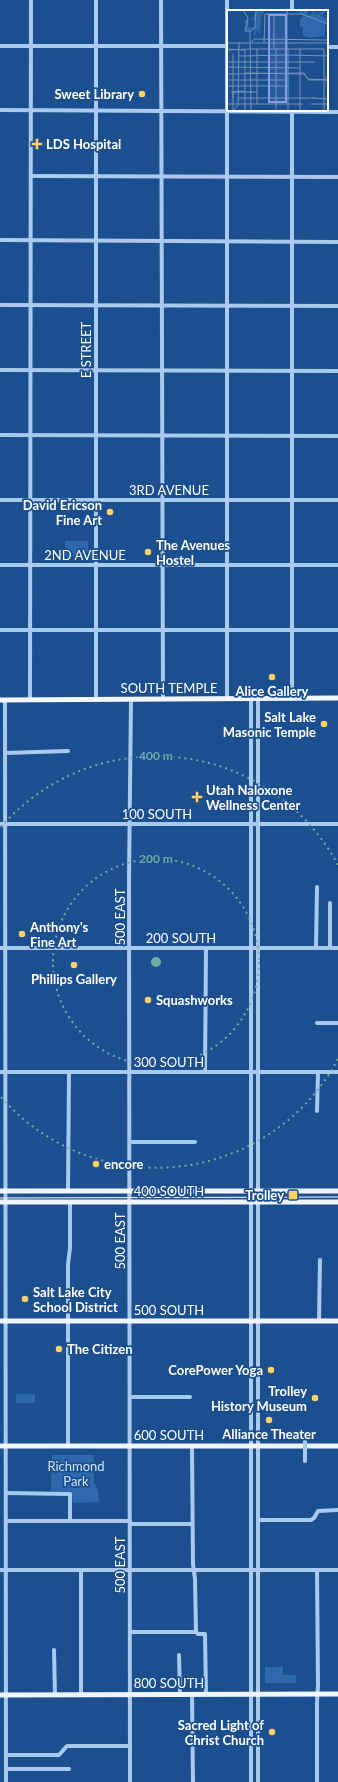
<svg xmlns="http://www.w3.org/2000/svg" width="338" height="1782" viewBox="0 0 338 1782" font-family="Lato,sans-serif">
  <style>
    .green { fill: #2e69ad }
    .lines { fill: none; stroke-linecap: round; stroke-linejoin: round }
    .minor { stroke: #a9c9ee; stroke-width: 4 }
    .major { stroke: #f0f6ff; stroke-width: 5 }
    .tram { stroke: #fff; stroke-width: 1 }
    .minor-bridge { stroke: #a9c9ee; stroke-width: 4 }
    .ring { fill: none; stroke: #6fada8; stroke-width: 2; stroke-dasharray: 2 4 }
    .poi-dot { fill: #ffd166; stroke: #1b4f8f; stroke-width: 1.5 }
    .labels { text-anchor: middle; stroke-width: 3.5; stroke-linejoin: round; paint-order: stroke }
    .poi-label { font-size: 13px; font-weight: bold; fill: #fff; stroke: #1b4f8f; text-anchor: start }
    .street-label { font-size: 13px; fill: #fff; stroke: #1b4f8f }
    .park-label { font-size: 13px; fill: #cfe3fa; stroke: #1b4f8f }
    .inset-river { fill: none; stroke: #3c6290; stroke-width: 2 }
    .inset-road { fill: none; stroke: #7695bc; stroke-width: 1 }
    .view { fill: #839eea; fill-opacity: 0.15; stroke: #839eea; stroke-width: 2 }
    .inset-edge { fill: none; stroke: #fff; stroke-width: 2 }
    .centre { fill: #6fada8; stroke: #1b4f8f; stroke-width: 2 }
    .ring-label { font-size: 12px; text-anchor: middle; font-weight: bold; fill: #6fada8; stroke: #1b4f8f; stroke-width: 3.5; stroke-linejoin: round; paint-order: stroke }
  </style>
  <rect width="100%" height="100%" fill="#1b4f8f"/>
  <!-- green -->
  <g class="green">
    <path d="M65,541H88V555L86,557H65Z"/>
    <rect x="16" y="1394" width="19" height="9"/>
    <path d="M52,1455H94V1482L98,1490L99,1502L73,1503L71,1492L51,1491Z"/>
    <path d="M265,1667H283V1675H296V1683H265Z"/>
  </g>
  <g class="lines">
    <!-- minor -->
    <g class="minor">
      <path d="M96,0V700"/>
      <path d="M161,0L163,699"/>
      <path d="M227,0V699"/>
      <path d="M292,0V11"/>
      <path d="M0,46H228"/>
      <path d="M327,47H338"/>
      <path d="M0,110L338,112"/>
      <path d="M292,110V699"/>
      <path d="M31,176L338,177"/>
      <path d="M0,240L338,242"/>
      <path d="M0,305L338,306"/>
      <path d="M0,370L338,371"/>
      <path d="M0,435L338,436"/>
      <path d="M0,500H338"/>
      <path d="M0,565H338"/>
      <path d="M0,630H338"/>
      <path d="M251,699V1782"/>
      <path d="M5,700L6,1782"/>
      <path d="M30,700L31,0"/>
      <path d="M5,753L68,751"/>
      <path d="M0,824H338"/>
      <path d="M330,903V948"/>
      <path d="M0,948H338"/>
      <path d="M316,948L317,887"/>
      <path d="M317,1023H338"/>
      <path d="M0,1072H338"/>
      <path d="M205,1072L206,948"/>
      <path d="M317,1111L318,1072"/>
      <path d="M130,1142H195"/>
      <path d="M68,1191L69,1072"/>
      <path d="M319,1321L320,1260"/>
      <path d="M130,1397H190"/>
      <path d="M68,1446V1264L70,1248V1202"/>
      <path d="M192,1447L193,1564L195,1579L196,1632"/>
      <path d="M6,1493L70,1494V1521"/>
      <path d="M258,1520H311L314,1518L318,1511L338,1510"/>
      <path d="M6,1521H130"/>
      <path d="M130,1524H192"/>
      <path d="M0,1570H338"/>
      <path d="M81,1570V1695"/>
      <path d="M130,1632H196L198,1634H205L206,1694"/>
      <path d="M54,1650L55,1695"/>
      <path d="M179,1655L180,1694"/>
      <path d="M192,1694L193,1782"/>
      <path d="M6,1755H59L67,1746H130"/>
      <path d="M6,1769H69"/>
      <path d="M130,1782L129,879L131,699"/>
      <path d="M258,1782V699"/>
      <path d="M317,1782V1703L318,1685L317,1570"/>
    </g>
    <!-- major -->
    <g class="major">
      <path d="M0,700L338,698"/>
      <path d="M0,1191H338"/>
      <path d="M0,1202H338"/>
      <path d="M0,1321H338"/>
      <path d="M0,1446H338"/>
      <path d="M0,1695L338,1694"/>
    </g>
    <!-- tram -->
    <path class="tram" d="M0,1198L338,1197"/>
    <!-- minor-bridge -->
    <path class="minor-bridge" d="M305,1437V1461"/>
  </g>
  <!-- distance rings -->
  <g class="ring">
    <circle cx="156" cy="962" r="103"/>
    <path d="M338 1059A206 206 0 0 1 1 1097M1 827A206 206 0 0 1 338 865"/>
  </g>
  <!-- markers -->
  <g class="poi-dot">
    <circle cx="142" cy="94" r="4"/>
    <path d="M35 138h4v4h4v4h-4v4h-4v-4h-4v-4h4z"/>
    <circle cx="110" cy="512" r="4"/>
    <circle cx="148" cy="552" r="4"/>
    <circle cx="272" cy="677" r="4"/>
    <circle cx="324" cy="724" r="4"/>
    <path d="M195 791h4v4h4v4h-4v4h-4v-4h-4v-4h4z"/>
    <circle cx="22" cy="934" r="4"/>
    <circle cx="74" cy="965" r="4"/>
    <circle cx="148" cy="1000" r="4"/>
    <circle cx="96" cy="1164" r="4"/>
    <rect x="288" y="1190" width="10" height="10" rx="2"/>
    <circle cx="25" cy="1299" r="4"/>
    <circle cx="59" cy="1349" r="4"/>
    <circle cx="271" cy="1370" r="4"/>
    <circle cx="315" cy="1398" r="4"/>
    <circle cx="269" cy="1420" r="4"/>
    <circle cx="272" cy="1732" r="4"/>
  </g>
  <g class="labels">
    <!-- poi labels -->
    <g class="poi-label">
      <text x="134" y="99" text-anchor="end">Sweet Library</text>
      <text x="46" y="149">LDS Hospital</text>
      <text x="102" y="510" text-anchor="end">David Ericson<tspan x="102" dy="15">Fine Art</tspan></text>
      <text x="156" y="550">The Avenues<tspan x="156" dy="15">Hostel</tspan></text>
      <text x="272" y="696" text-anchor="middle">Alice Gallery</text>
      <text x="316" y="722" text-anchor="end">Salt Lake<tspan x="316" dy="15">Masonic Temple</tspan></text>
      <text x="206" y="795">Utah Naloxone<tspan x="206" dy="15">Wellness Center</tspan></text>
      <text x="30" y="932">Anthony's<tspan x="30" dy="15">Fine Art</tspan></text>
      <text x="74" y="984" text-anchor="middle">Phillips Gallery</text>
      <text x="156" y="1005">Squashworks</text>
      <text x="104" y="1169">encore</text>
      <text x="284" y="1200" text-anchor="end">Trolley</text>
      <text x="33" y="1297">Salt Lake City<tspan x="33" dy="15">School District</tspan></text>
      <text x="67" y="1354">The Citizen</text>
      <text x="263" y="1375" text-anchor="end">CorePower Yoga</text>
      <text x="307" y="1396" text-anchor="end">Trolley<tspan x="307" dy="15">History Museum</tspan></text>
      <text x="269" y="1439" text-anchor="middle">Alliance Theater</text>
      <text x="264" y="1730" text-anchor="end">Sacred Light of<tspan x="264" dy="15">Christ Church</tspan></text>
    </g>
    <!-- street labels -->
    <g class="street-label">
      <text transform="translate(86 350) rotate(-90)" y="5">E STREET</text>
      <text x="169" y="495">3RD AVENUE</text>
      <text x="85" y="560">2ND AVENUE</text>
      <text x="169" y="693">SOUTH TEMPLE</text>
      <text x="157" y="819">100 SOUTH</text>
      <text transform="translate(120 917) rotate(-90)" y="5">500 EAST</text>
      <text x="181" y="943">200 SOUTH</text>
      <text x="169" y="1067">300 SOUTH</text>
      <text x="169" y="1196">400 SOUTH</text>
      <text transform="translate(120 1241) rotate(-90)" y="5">500 EAST</text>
      <text x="169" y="1315">500 SOUTH</text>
      <text x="169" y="1440">600 SOUTH</text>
      <text transform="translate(120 1565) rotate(-90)" y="5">500 EAST</text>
      <text x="169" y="1688">800 SOUTH</text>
    </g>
    <!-- park labels -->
    <g class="park-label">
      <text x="76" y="1471">Richmond<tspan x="76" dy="15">Park</tspan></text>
    </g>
  </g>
  <!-- overview -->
  <g transform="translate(227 10)">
    <rect width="101" height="101" fill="#1b4f8f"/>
    <path d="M30,0H39L34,6L33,25L30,20L29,24L26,27L28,20H19L18,10H22L21,17H27L30,11L24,10ZM69,0L71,2L73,1H75L73,0H82L79,6L86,3L84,0L90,4L99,0L95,6L101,10L98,13V26L82,28L76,26V17H73V8H75L76,4H72L73,2H69Z" fill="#2e69ad"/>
    <path class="inset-river" d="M32,13L34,0"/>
    <path class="inset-road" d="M16,0L21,8L18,21H24M60,0V39M47,4V39M23,21L24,101M24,21L28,18L29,0M0,33H24M24,33L27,29L101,30M25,33H101M37,33L38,4H75L101,14V64M0,39L18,40V81L6,82V101M24,39H97V101M30,39V94M0,40L23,39M61,45L101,46M12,46L61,45M0,52H88M0,57L73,58M18,63L77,64L82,70H100L101,64M0,64L77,63L81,69L101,70M0,70H61M0,76H61M4,82H30M18,82V101M6,88V44M12,88H88M86,88L101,89M0,94H76M84,94H101M11,95L12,33M0,101L7,100L11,95M49,101V39M61,101V39M73,101V39"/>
    <path class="view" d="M42,5H59V92H42Z"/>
    <rect width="101" height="101" class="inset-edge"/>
  </g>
  <circle cx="156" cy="962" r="6" class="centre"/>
  <g class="ring-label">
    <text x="156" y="760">400 m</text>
    <text x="156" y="863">200 m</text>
  </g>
</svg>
